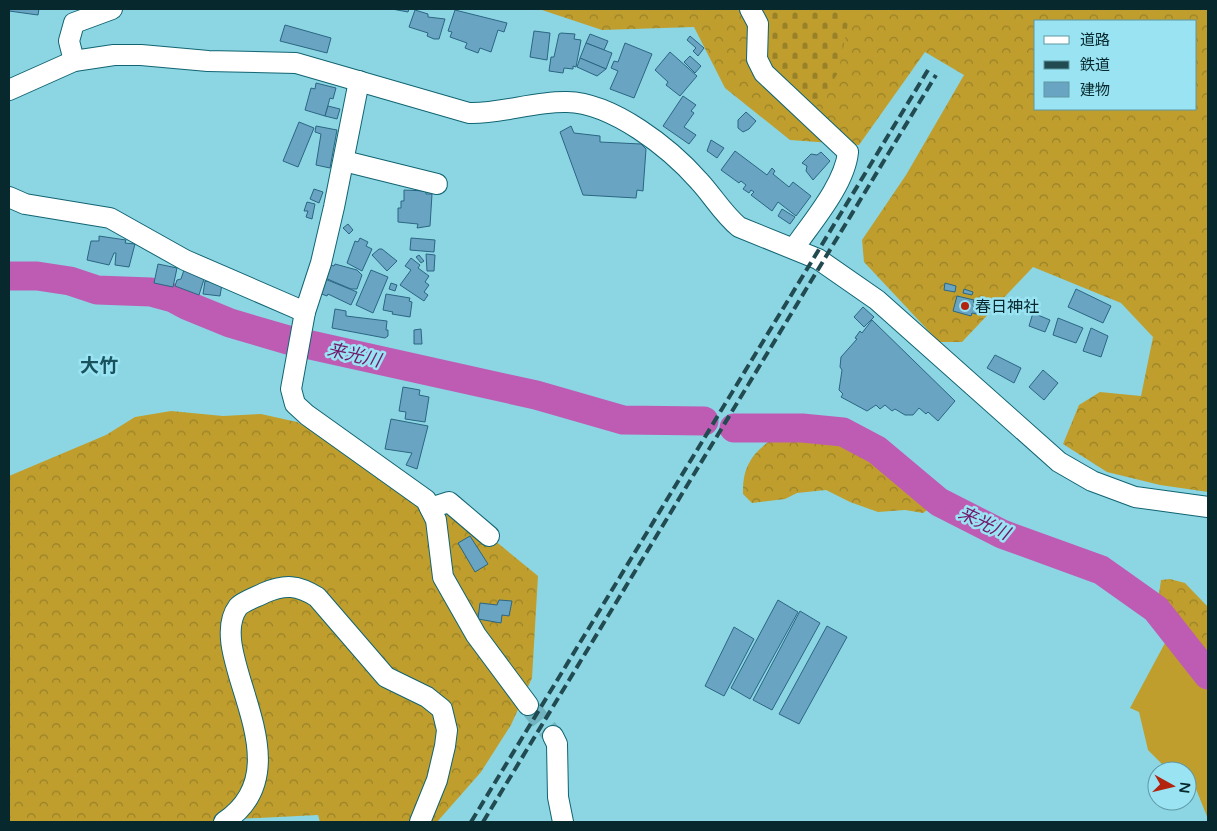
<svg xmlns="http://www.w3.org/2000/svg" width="1217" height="831" viewBox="0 0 1217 831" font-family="'Varela Round','Noto Sans JP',sans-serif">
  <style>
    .grass { fill: #bf9e2e }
    .forest { fill: url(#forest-crowns); fill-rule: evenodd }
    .cemetery { fill: url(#cemetery-stones) }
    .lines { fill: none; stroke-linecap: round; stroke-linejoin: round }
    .river { stroke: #be5cb3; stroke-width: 29 }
    .building { fill: #69a4c2; stroke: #2b6682 }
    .minor-tunnel { stroke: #71b3bf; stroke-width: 20; stroke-dasharray: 20 10; stroke-linecap: butt }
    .minor-casing { stroke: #116472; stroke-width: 22 }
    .minor { stroke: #fff; stroke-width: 20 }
    .rail { stroke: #214a51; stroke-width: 4; stroke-dasharray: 10 5; stroke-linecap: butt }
    .poi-dot { fill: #b2240e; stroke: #99e3f2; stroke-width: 2 }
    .labels { text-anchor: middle; stroke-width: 5; stroke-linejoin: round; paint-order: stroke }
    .poi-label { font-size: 16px; fill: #07282d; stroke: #99e3f2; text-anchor: start }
    .water-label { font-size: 18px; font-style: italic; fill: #72176a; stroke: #99e3f2 }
    .quarter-label { font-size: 19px; font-weight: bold; fill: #18535d; stroke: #99e3f2 }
  </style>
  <defs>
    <pattern id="forest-crowns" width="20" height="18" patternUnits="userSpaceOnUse" patternTransform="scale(1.25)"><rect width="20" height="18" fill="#bf9e2e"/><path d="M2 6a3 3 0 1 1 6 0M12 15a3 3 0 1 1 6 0" fill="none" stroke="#998128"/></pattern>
    <pattern id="cemetery-stones" width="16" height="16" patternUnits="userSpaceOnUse" patternTransform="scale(1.25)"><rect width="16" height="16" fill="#bf9e2e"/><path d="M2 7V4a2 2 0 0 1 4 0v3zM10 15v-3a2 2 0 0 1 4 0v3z" fill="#998128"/></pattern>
  </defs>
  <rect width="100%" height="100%" fill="#8cd6e4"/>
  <!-- grass -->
  <path class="grass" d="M1172,630L1208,666V819L1190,774H1187V771H1169L1148,750L1139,712L1130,708Z"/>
  <!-- forest -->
  <g class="forest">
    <path d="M539,9H1208V492L1160,485L1107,472L1063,444L1079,405L1100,392L1141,396L1153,337L1121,303L1033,267L962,342H939L864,262L862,240L906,175L964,75L925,52L859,145L790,140L725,88L694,27L602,30ZM1036,21H1196V109H1036Z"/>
    <path d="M171,411L223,416L261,414L297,422L477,526L538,576L532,678L511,725L481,772L437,822H320L318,815L217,820L210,822H9V476L106,435L135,417Z"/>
    <path d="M780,434C800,437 821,435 841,441C872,451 903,484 929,504L930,508L923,513L905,510L878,512L850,502L826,490L797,493L785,499L752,503L743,494C742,463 755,450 780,434Z"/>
    <path d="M1170,579L1185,583L1208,607V664L1196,651L1181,626L1164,615L1158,601L1161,580Z"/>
  </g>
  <!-- cemetery -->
  <path class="cemetery" d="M760,9H851L838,73L816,107L777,77L764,57Z"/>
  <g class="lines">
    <!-- river -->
    <g class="river">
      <path d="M9,276H37L70,281L97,290L151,292L173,298L186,305L230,323L288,340L536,395L623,420L704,421"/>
      <path d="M734,428H802L843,432L877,450L939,502L1002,534L1101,570L1156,609L1208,675"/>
    </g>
  </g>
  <!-- building -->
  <g class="building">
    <path d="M9,9H39L38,15L9,11Z"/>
    <path d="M392,9H409L408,12Z"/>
    <path d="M415,10L428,14V17L445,19L439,39H434L427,36L428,33L409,27Z"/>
    <path d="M455,10L507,23L504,32L498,30L491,52L480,48L478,53L465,48L467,43L450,37L452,32L448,31Z"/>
    <path d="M285,25L331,38L327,53L280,41Z"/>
    <path d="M534,31L550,33L547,60L530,57Z"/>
    <path d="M561,33L575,34L574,39L581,40L576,67L573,66V69L564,68L563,73L549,71L551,57H554L559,34Z"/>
    <path d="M590,34L608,41L604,50L586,43Z"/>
    <path d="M690,36L704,48L698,56L693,51L696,48L687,40Z"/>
    <path d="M586,43L612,53L606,69L580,58Z"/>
    <path d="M625,43L652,54L634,98L610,89L618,71L611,68L614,61L618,62Z"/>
    <path d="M670,52L697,76L680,96L666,85L668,82L655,70Z"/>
    <path d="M690,56L701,66L695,73L684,62Z"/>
    <path d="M580,58L606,69L597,76L577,67Z"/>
    <path d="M316,83L336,88L333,99L330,98L325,116L305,110L311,88L315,89Z"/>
    <path d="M683,96L696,105L691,111L694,113L684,127L696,135L689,144L663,126Z"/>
    <path d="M328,106L340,109L337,119L325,116Z"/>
    <path d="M746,112L756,121L749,129L743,132L738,128V120Z"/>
    <path d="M299,122L314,128L298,167L283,161Z"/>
    <path d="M316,126L337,130L330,168L316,165L321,134L315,132Z"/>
    <path d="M571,126L574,133L600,136V142L641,144L646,149L643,191L637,190L636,198L583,195L560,132Z"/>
    <path d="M711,140L724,148L717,158L707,151Z"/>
    <path d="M735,151L767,175L772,168L775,171L773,174L789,187L793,182L811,196L796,216L778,202L772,211L751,195L754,192L751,190L749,193L743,189L746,185L741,181L739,183L721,170Z"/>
    <path d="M821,152L830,161L813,180L806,171L807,166L802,163L811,154L817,155Z"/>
    <path d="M314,189L323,192L319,203L310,199Z"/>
    <path d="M404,190L426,191V194H432L430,226L417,228L418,224L398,222V208H401V201H404Z"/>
    <path d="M307,202L315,204L312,219L306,217L308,211H304Z"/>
    <path d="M782,209L795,217L790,224L778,216Z"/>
    <path d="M348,224L353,230L349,234L343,228Z"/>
    <path d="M99,236L126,240L125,243L135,244L129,267L115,265L116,253H114L109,265L87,260L91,241H99Z"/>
    <path d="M360,238L368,242L366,246L372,249L362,271L347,263L355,241L358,242Z"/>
    <path d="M411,238L435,240L434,252L410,250Z"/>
    <path d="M379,249H382L397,261L387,271L372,255Z"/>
    <path d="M426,254L435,255L434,271H427Z"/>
    <path d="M419,255L424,261L421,263L416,257Z"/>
    <path d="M411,258L420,265L418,268L429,276L425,282L429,285L424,292L428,295L424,301L400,285L411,270L405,266Z"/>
    <path d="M158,264L177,268L173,287L154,283Z"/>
    <path d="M335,264L357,270L362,275L357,289H351L325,278L330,265L334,266Z"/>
    <path d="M185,267L205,276L199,295L175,286L177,280L181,279Z"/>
    <path d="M371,270L388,277L373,313L356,305Z"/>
    <path d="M325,279L357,292L351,305L328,294L327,296L319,293Z"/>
    <path d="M205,281L222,284L220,296L203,294Z"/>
    <path d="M391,283L397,285L395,291L389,289Z"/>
    <path d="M945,283L956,286L955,292L944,290Z"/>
    <path d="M964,289L973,292L972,295L963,293Z"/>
    <path d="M1076,289L1111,306L1103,323L1068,307Z"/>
    <path d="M386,294L410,298L409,301L412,302L410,317L392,314L393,312L383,310Z"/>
    <path d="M957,296L974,300L973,306L983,309L981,315L972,313L971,316L953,311Z"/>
    <path d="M863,307L874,317L864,327L854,317Z"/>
    <path d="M335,309L346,311V316L387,321L386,330H388V336L385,338L332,328Z"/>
    <path d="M1033,313L1050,320L1045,332L1029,326Z"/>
    <path d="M1058,318L1083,328L1076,343L1053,335Z"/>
    <path d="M872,320L955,401L938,421L928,412L926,414L919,408L913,415H905L895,409L892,411L885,405L880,409L876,405L867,411L841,397L843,394L839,390L842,370L840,367L841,357L857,339L855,338L860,331L862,333Z"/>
    <path d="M1091,328L1108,336L1101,357L1083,351Z"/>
    <path d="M421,329L422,344H414V330Z"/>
    <path d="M995,355L1021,368L1014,383L987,368Z"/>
    <path d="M1043,370L1058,383L1044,400L1029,387Z"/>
    <path d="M403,387L420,390L419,395L429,397L425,422L405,419L406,412L399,411Z"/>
    <path d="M391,419L428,426L417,469L406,465L412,453L385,449Z"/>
    <path d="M470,536L488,564L475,572L458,543Z"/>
    <path d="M499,600L512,601L509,616L502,615L501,623L478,619L480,603L497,605Z"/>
    <path d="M778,600L798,612L750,699L731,688Z"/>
    <path d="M800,611L820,623L772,710L753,700Z"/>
    <path d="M827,626L847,637L799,724L779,714Z"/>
    <path d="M734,627L754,639L724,696L705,686Z"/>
  </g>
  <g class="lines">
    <!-- minor-tunnel -->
    <path class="minor-tunnel" d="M528,705L553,736"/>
    <!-- minor casing -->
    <g class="minor-casing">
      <g id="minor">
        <path d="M750,9L758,24L757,59L764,73L848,152C845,184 812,222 794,248"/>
        <path d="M74,61L69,41L74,23L112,9"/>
        <path d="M359,81L334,207L321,263L305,312L291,389L295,404L307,415L426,500L436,520L443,577L476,635L528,705"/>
        <path d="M9,90L74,61L114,55H141L208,61L296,63L469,113C502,114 534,101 567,102C613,103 670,148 699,181C713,196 723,214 739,227L818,259L877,300L1059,462L1092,481L1135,497L1208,507"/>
        <path d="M344,161L437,184"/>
        <path d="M9,197L25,204L110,218L185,260L305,312"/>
        <path d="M430,508L449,502L489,536"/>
        <path d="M553,736L557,744L558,797L563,822"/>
        <path d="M224,822C309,766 203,654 238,607C243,601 257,597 264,593C285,584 298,585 317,597L386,677L427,697L442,709L447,730L445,746L437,780L420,822"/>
      </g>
    </g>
    <!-- minor -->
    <use href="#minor" class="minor"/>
    <!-- rail -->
    <g class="rail">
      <path d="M471,822L928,70"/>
      <path d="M483,822L936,75"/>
    </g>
  </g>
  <!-- markers -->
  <circle class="poi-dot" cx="965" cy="306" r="5"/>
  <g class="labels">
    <!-- poi labels -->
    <g class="poi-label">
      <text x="975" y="312">春日神社</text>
    </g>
    <!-- water labels -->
    <g class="water-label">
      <text transform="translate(354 355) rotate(13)" y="6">来光川</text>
      <text transform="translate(984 523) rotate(25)" y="6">来光川</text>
    </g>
    <!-- quarter labels -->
    <g class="quarter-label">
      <text x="99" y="372">大竹</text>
    </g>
  </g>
  <!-- border -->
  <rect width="1217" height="831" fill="none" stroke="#07282d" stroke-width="20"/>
  <!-- legend -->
  <rect x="1034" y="20" width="162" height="90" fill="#99e3f2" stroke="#5f98a3"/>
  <rect x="1044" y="36" width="25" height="8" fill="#ffffff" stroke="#5f98a3"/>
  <text x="1080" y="45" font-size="15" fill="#07282d">道路</text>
  <rect x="1044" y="61" width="25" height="8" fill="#214a51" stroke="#5f98a3"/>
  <text x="1080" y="70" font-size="15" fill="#07282d">鉄道</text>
  <rect x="1044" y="82" width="25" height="15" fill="#69a4c2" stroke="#5f98a3"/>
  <text x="1080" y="95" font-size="15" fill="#07282d">建物</text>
  <!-- north arrow -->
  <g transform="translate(1172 786) rotate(98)"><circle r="24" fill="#99e3f2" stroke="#5f98a3"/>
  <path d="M0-4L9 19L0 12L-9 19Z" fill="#b2240e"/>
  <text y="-8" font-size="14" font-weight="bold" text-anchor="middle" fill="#07282d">N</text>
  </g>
</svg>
